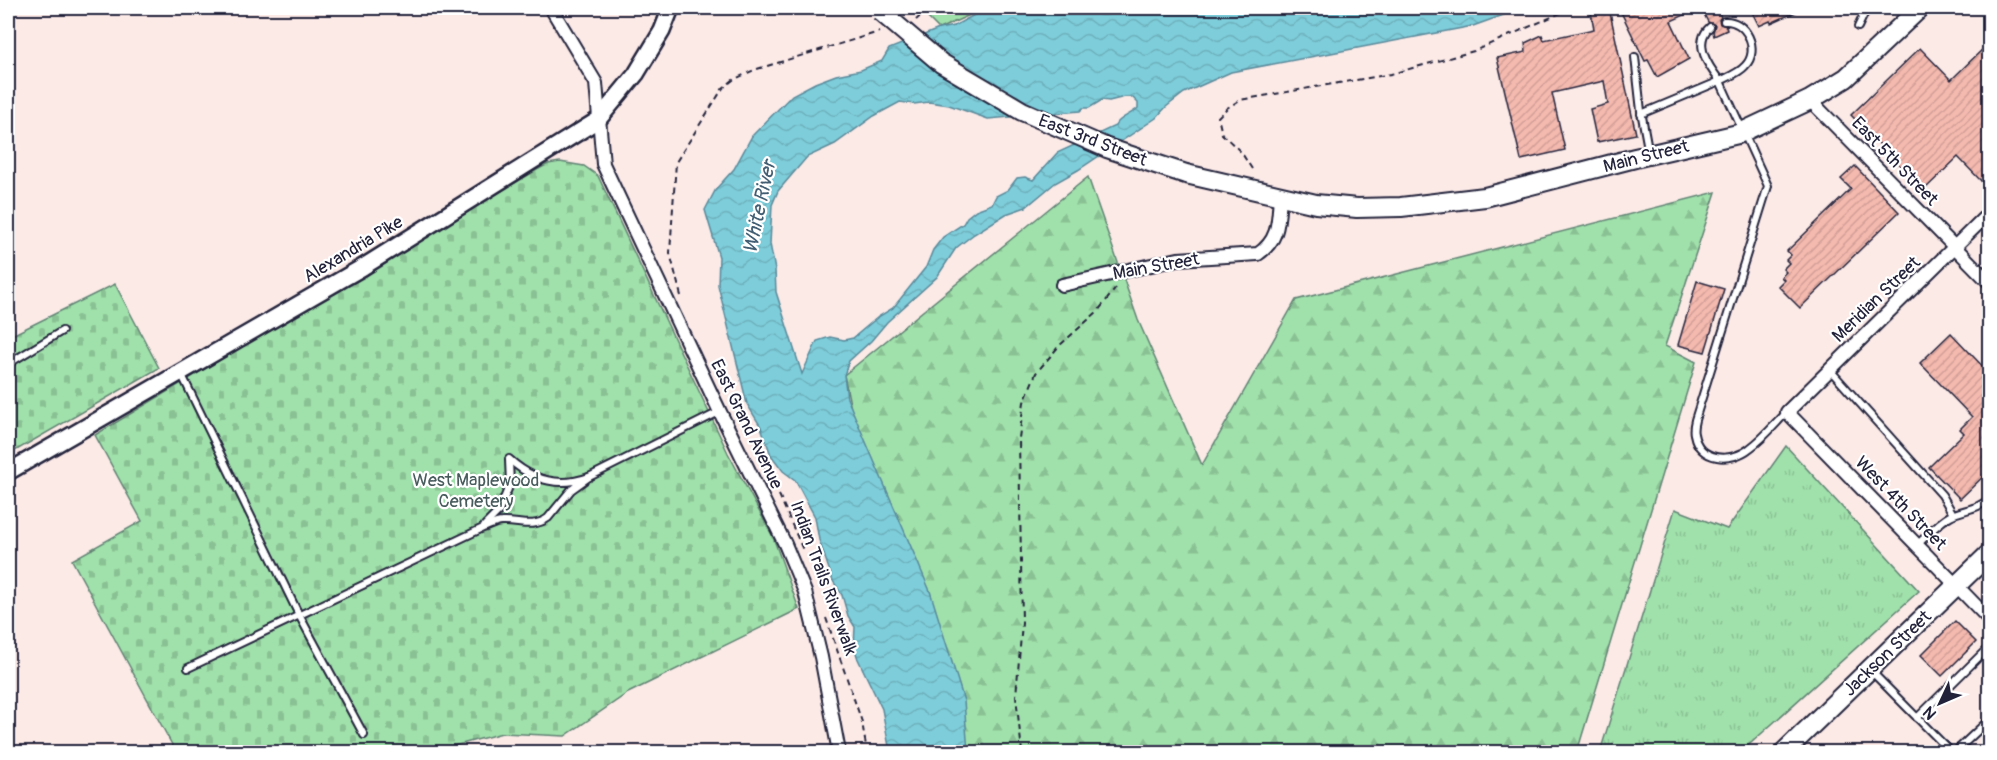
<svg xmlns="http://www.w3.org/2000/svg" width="1997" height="760" viewBox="0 0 1997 760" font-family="Pangolin,sans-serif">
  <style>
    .grass { fill: url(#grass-tufts); stroke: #618273; stroke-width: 1.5 }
    .forest { fill: url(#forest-firs); stroke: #618273; stroke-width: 1.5 }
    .cemetery { fill: url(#cemetery-stones); stroke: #618273; stroke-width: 1.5 }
    .water { fill: url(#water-waves); stroke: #59899a; stroke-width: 1.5; fill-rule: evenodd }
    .building { fill: url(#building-hatch); stroke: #22223b; stroke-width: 1.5 }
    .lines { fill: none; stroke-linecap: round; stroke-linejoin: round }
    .service-casing { stroke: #22223b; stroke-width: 10 }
    .minor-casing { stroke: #22223b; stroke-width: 16 }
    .tertiary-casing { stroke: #22223b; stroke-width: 20 }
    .secondary-casing { stroke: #22223b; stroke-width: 22 }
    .path { stroke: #22223b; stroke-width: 2; stroke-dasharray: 6 4.5; stroke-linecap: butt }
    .service { stroke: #fff; stroke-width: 6 }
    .minor { stroke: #fff; stroke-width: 12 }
    .tertiary { stroke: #fff; stroke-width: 15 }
    .secondary { stroke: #fff; stroke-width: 18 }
    .secondary-bridge-casing { stroke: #22223b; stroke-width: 22; stroke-linecap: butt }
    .secondary-bridge { stroke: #fff; stroke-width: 18 }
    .labels { text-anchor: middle; stroke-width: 4.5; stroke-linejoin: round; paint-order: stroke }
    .street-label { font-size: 18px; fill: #22223b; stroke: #fff }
    .park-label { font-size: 18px; fill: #485b5d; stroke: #fff }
    .water-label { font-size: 20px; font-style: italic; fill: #425e73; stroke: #fff }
  </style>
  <defs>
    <pattern id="grass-tufts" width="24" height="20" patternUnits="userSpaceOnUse" patternTransform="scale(1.5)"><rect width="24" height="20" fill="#a0e1ab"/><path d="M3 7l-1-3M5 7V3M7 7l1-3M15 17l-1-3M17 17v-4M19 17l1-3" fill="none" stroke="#8ac194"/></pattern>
    <pattern id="forest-firs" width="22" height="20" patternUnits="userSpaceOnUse" patternTransform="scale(1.5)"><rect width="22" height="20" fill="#a0e1ab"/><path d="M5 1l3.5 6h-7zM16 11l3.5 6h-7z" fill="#8ac194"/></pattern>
    <pattern id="cemetery-stones" width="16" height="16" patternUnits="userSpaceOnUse" patternTransform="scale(1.5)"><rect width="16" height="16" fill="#a0e1ab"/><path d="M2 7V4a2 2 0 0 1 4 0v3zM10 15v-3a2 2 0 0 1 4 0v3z" fill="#8ac194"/></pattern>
    <pattern id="water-waves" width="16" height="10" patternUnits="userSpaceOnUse" patternTransform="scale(1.5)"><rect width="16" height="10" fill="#7ecdda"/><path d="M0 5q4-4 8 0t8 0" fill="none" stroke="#6db0bc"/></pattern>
    <pattern id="building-hatch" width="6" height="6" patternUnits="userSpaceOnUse" patternTransform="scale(1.5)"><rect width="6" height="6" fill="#f4b9af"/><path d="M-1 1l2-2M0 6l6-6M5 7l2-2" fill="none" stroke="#d19f97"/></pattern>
  </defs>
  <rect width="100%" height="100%" fill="#fceae7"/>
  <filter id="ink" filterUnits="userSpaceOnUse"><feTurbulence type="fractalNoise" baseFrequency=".0167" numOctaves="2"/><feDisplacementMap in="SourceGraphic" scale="12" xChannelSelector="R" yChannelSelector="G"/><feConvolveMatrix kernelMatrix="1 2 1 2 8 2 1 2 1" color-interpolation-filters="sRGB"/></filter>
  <g filter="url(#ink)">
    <!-- grass -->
    <g class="grass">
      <path d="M918,8H985L939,29Z"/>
      <path d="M1786,446L1919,591L1741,752H1600L1675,509L1727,529Z"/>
    </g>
    <!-- forest -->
    <path class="forest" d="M1088,177L1138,320L1202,465L1296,300L1716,192L1665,346L1696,362L1577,752H922L844,375Z"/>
    <!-- cemetery -->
    <g class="cemetery">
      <path d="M560,162L584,166L598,176L728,453L773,537L799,609L628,693L565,736L502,733L432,752H176L72,560L142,521L95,435L535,171L548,164Z"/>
      <path d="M115,284L159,368L8,455V337Z"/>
    </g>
    <!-- water -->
    <path class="water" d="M987,8H1069L1102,15L1180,8H1523L1473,26L1231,72L1184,93L1166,107L1156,118L1078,170L1055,183L1026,207L1006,214L974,234L956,248L937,277L887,322L871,341L849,361L844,375L847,398L930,591L964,701L968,752H890L882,709L858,659L854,647L855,627L848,616L842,595L833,581L819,540L815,517L795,480L783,471L771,455L761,427L747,404L718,285L719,257L705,210L716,189L734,169L752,136L792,95L815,83L836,75L861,70L882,61L889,49L939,29L954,26ZM1125,97H1132L1138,103V108C1131,115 1119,117 1115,126L1057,153L1033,180L1025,177L1017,178L1008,190L996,196L992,204L976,210L967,217L963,224L943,237L933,250L926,267L893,308L878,317L853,338L844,340L830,337L817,341L802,374L776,292L775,270L770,244L772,205L778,191L807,157L835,144L874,116L900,102L914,104L929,102L949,105L988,119L1080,111L1083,108H1089L1102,100L1109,101Z"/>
    <!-- building -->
    <g class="building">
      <path d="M1609,8L1636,134L1597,142L1590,109L1608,104L1604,81L1552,93L1565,150L1521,160L1497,58L1526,52L1525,43L1542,35L1544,40L1594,29L1591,12Z"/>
      <path d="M1619,8H1700L1671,21L1689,59L1657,77L1648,60L1645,61Z"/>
      <path d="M1701,8H1717L1721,17L1719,20L1720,24L1726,26L1727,30L1714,36L1713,32L1715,25L1708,22Z"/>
      <path d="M1750,8H1805L1771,23L1770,21L1759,26Z"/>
      <path d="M1989,43V177L1983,183L1958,157L1924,190L1851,115L1920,48L1951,80Z"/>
      <path d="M1855,166L1899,212L1800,308L1778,286L1784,280L1781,277L1786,272L1783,269L1789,263L1786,260L1791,255L1787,251L1851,189L1841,179Z"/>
      <path d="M1697,281L1724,289L1705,352L1678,345Z"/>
      <path d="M1951,333L1989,373V471L1960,499L1929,467L1964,433L1960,429L1972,417L1920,363Z"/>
      <path d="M1955,621L1976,642L1942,676L1921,655Z"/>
    </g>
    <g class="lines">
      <!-- service casing -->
      <g class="service-casing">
        <g id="service">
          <path d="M1710,27C1692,43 1709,67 1720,81C1728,77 1739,73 1745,66C1761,50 1746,19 1724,21"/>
          <path d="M1858,27L1867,8"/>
          <path d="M1635,57L1641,111L1649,154"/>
          <path d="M1641,114L1720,81L1768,186L1695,420C1694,424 1693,430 1694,434C1699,462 1732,463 1750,448C1764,438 1775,424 1787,412"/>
          <path d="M8,364L62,331"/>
          <path d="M1830,370L1942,495L1953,514"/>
          <path d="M181,373L299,615L364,735"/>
          <path d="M589,477L719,412"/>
          <path d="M485,525L499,511L510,484L509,460"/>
          <path d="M1917,545C1928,535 1937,523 1950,516C1963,509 1978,510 1990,498"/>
          <path d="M188,668L483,528C489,526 496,522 502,522C519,521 532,529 548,518L571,490L589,477C559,488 532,480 509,459"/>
          <path d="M1871,671L1951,752"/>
          <path d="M1917,718L1990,646"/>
          <path d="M1955,752L1990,719"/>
        </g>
      </g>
      <!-- minor casing -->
      <g class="minor-casing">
        <g id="minor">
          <path d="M551,8L596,83L603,164L720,412L785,544L805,592L821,657L839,752"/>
          <path d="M1810,100L1990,283"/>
          <path d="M1990,212L1787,412L1990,620"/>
          <path d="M1062,285L1178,259L1258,254C1280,239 1278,220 1280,196"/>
        </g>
      </g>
      <!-- tertiary casing -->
      <g class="tertiary-casing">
        <path id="tertiary" d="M8,472L363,267L598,120L636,74L662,31L671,8"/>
      </g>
      <!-- secondary casing -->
      <g class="secondary-casing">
        <g id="secondary">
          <path d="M1186,174L1316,204L1357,208L1401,207L1485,197L1635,158L1738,134L1810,100L1846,78L1920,8"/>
          <path d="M1784,752L1990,553"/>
        </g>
      </g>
      <!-- path -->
      <g class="path">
        <path d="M916,20L930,8"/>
        <path d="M1252,169L1241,152L1222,134L1218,117L1227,108L1240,100L1391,74L1474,51L1572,8"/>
        <path d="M681,296L670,253L676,162L723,88L733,80L754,70L879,32"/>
        <path d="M759,458L780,497L803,550"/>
        <path d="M826,618L862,722L867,752"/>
        <path d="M1022,752L1016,696L1022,623L1019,438L1024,402L1036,373L1059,346L1098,311L1116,288"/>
      </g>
      <!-- service -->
      <use href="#service" class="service"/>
      <!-- minor -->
      <use href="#minor" class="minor"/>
      <!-- tertiary -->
      <use href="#tertiary" class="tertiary"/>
      <!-- secondary -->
      <use href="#secondary" class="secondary"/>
      <!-- secondary-bridge casing -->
      <g class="secondary-bridge-casing">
        <path id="secondary-bridge" d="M880,11L941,63L1022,111L1107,148L1186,174"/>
      </g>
      <!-- secondary-bridge -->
      <use href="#secondary-bridge" class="secondary-bridge"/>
    </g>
  </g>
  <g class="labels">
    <!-- street labels -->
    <g class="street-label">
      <text transform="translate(1093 140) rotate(21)" y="6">East 3rd Street</text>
      <text transform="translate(1646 156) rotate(-14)" y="6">Main Street</text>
      <text transform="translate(1895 161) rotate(46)" y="6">East 5th Street</text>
      <text transform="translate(353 249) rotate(-31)" y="6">Alexandria Pike</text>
      <text transform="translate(1156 266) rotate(-10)" y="6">Main Street</text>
      <text transform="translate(1876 299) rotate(-44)" y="6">Meridian Street</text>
      <text transform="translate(747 424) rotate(64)" y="6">East Grand Avenue</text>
      <text transform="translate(1901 503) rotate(46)" y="6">West 4th Street</text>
      <text transform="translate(824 578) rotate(70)" y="6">Indian Trails Riverwalk</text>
      <text transform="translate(1887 653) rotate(-44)" y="6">Jackson Street</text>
    </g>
    <!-- park labels -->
    <g class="park-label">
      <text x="476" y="486">West Maplewood<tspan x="476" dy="21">Cemetery</tspan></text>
    </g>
    <!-- water labels -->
    <g class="water-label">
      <text transform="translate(759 207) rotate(-78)" y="7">White River</text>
    </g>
  </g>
  <!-- margin -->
  <rect width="1997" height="760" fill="none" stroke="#fff" stroke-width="30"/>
  <rect x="15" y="15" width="1967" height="730" fill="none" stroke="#22223b" stroke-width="2" filter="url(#ink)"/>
  <!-- north arrow -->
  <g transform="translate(1940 703) rotate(226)" stroke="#ffffff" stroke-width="4.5" paint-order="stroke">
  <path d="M0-4.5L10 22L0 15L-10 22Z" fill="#22223b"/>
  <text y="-9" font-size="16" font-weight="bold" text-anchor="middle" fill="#22223b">N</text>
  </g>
</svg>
